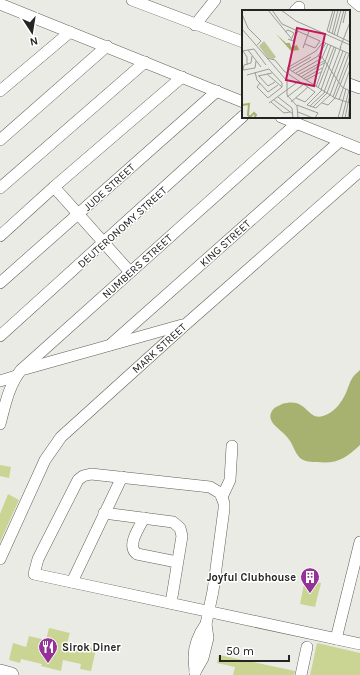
<svg xmlns="http://www.w3.org/2000/svg" width="360" height="675" viewBox="0 0 360 675" font-family="Karla,sans-serif">
  <style>
    .water { fill: #a7b271 }
    .building { fill: #cad594 }
    .lines { fill: none; stroke-linecap: round; stroke-linejoin: round }
    .minor-casing { stroke: #5f605a; stroke-width: 12 }
    .major-casing { stroke: #5f605a; stroke-width: 16 }
    .minor { stroke: #fff; stroke-width: 11 }
    .major { stroke: #fff; stroke-width: 15 }
    .labels { text-anchor: middle; stroke-width: 3; stroke-linejoin: round; paint-order: stroke }
    .street-label { font-size: 11px; fill: #242522; stroke: #fff }
    .poi-label { font-size: 11px; font-weight: bold; fill: #242522; stroke: #fff; text-anchor: end }
    .inset-river { fill: none; stroke: #a7b271; stroke-width: 2 }
    .inset-road { fill: none; stroke: #9a9c96; stroke-width: 1 }
    .view { fill: #c2185b; fill-opacity: 0.15; stroke: #c2185b; stroke-width: 2 }
    .inset-edge { fill: none; stroke: #242522; stroke-width: 2 }
  </style>
  <rect width="100%" height="100%" fill="#e9ebe4"/>
  <!-- water -->
  <path class="water" d="M360,370V445C345,459 337,464 317,462C311,462 305,462 300,458C294,452 293,443 287,437C282,430 265,422 272,411C274,407 279,406 282,404C307,396 307,421 323,416C334,413 341,403 346,393C348,388 350,381 353,377C355,374 358,372 360,370Z"/>
  <!-- building -->
  <g class="building">
    <path d="M0,465L11,467L9,478L0,476Z"/>
    <path d="M8,494L19,500L0,542V514Z"/>
    <path d="M305,579L321,583L315,607L300,604Z"/>
    <path d="M49,628L70,633L67,643L96,649L91,671L80,669L81,664L63,660L61,671L41,666L42,664L21,659L20,663L9,660L13,643L26,647L29,636L46,640Z"/>
    <path d="M317,643L360,653V675H310Z"/>
    <path d="M219,655L295,671L294,675H233L235,667L217,663Z"/>
  </g>
  <g class="lines">
    <!-- minor casing -->
    <g class="minor-casing">
      <g id="minor">
        <path d="M132,0L243,42"/>
        <path d="M353,0L360,6"/>
        <path d="M0,4L243,102"/>
        <path d="M295,11L299,7"/>
        <path d="M195,25L215,0"/>
        <path d="M349,84L360,88"/>
        <path d="M0,91L70,32"/>
        <path d="M281,117L360,149"/>
        <path d="M0,140L107,46"/>
        <path d="M54,187L130,272"/>
        <path d="M0,188L145,62"/>
        <path d="M0,236L54,187L182,77"/>
        <path d="M0,283L217,91"/>
        <path d="M0,336L243,116"/>
        <path d="M110,345L340,141"/>
        <path d="M25,369L182,325"/>
        <path d="M0,381L16,376"/>
        <path d="M0,424C5,405 9,385 21,370L297,123"/>
        <path d="M222,497L230,480L232,446"/>
        <path d="M104,513L173,522L180,528L182,536L171,603"/>
        <path d="M144,518C139,528 126,546 137,554L177,562"/>
        <path d="M0,559L45,460L61,437L185,325L360,171"/>
        <path d="M72,582L122,477"/>
        <path d="M336,639L360,542"/>
        <path d="M195,672L203,658L208,638L206,624L213,591L224,509V503L220,493L210,487L91,474L83,476L78,480L43,549L38,559L34,574L360,644"/>
        <path d="M195,673C195,668 194,662 194,657C194,645 199,634 206,624"/>
        <path d="M301,675L307,647"/>
      </g>
    </g>
    <!-- major casing -->
    <g class="major-casing">
      <path id="major" d="M0,672L11,675"/>
    </g>
    <!-- minor -->
    <use href="#minor" class="minor"/>
    <!-- major -->
    <use href="#major" class="major"/>
  </g>
  <!-- icons -->
  <defs>
    <g id="building-pin" transform="scale(1)"><path d="M0 17L-7.5 6A9.5 9.5 0 1 1 7.5 6Z" fill="#953298" stroke="#fff"/><path d="M-4-6H4V6H1V3H-1V6H-4ZM-2.5-4.3h1.7v1.8h-1.7ZM.8-4.3h1.7v1.8H.8ZM-2.5-1h1.7V.8h-1.7ZM.8-1h1.7V.8H.8Z" fill="#fff"/></g>
    <g id="restaurant-pin" transform="scale(1)"><path d="M0 17L-7.5 6A9.5 9.5 0 1 1 7.5 6Z" fill="#953298" stroke="#fff"/><path d="M-5-6h1v4h1v-4h1v4h1v-4h1v5L-1.5 .5V6h-2V.5L-5-1ZM5-6V6H3V1.5H1.5Q1.5-4 5-6Z" fill="#fff"/></g>
  </defs>
  <g fill-rule="evenodd">
    <use href="#building-pin" x="310" y="577"/>
    <use href="#restaurant-pin" x="48" y="647"/>
  </g>
  <g class="labels">
    <!-- street labels -->
    <g class="street-label">
      <text transform="translate(109 187) rotate(-42)" y="4">JUDE STREET</text>
      <text transform="translate(122 227) rotate(-42)" y="4">DEUTERONOMY STREET</text>
      <text transform="translate(225 243) rotate(-42)" y="4">KING STREET</text>
      <text transform="translate(137 266) rotate(-42)" y="4">NUMBERS STREET</text>
      <text transform="translate(159 348) rotate(-42)" y="4">MARK STREET</text>
    </g>
    <!-- poi labels -->
    <g class="poi-label">
      <text x="296" y="581">Joyful Clubhouse</text>
      <text x="62" y="651" text-anchor="start">Sirok Diner</text>
    </g>
  </g>
  <!-- overview -->
  <g transform="translate(242 10)">
    <rect width="108" height="108" fill="#e9ebe4"/>
    <path d="M22,31L34,47L31,49L25,47L17,36Z" fill="#bdc599"/>
    <path d="M34,24L44,33H48L49,37L55,35L57,40L49,41Z" fill="#a7b271"/>
    <path class="inset-river" d="M0,95L7,94L6,105L8,107L12,103L14,105L12,108"/>
    <path class="inset-road" d="M26,0L49,28M30,0L40,14L78,31L73,38L63,34M39,0L54,11L108,35M91,0L85,21L108,32M0,4L6,18L19,31L15,35M101,13L104,0M0,19L45,71V85L55,96L56,108M43,22L46,20L52,23L49,30M87,23L93,0M90,24L96,0M92,25L99,0M95,26L102,0M46,29L51,31L56,21M61,38L67,21M98,38L108,12M6,40L19,57M0,41L12,39L24,55M1,41L5,47V55M108,44L81,32L74,41L45,58L93,88L108,93M76,46L80,47L100,77L108,81M25,48L33,50L42,61L73,82L63,92L54,88M48,59L69,47M1,60L2,55L9,53L10,46M1,60L13,58L14,51M51,61L76,46L84,33M13,62L15,70L26,82L36,75M54,63L80,48L86,34M25,64L40,77M5,65L27,59L40,73V77M56,65L82,51M16,66L30,63M17,66L26,76L33,72M59,67L82,53M61,69L80,58M64,70L79,62M18,73L15,77L26,88L40,77M74,77L89,35M76,78L92,37M79,80L94,38M80,80L65,95L74,98L88,85L104,43M82,82L99,37M36,87L50,98L51,108M45,87L62,74M91,87L107,44M93,88L108,50M32,90L51,104M97,90L108,59M29,92L42,103L48,102M49,92L66,77M27,93L57,71M80,93L86,95L93,88M55,95L76,103L73,108M68,96L83,82M71,97L85,83L101,41M56,102L71,108M96,108L104,79M100,108L107,80M103,108L108,84M106,108L108,94"/>
    <path class="view" d="M55,18L83,24L72,76L44,70Z"/>
    <rect width="108" height="108" class="inset-edge"/>
  </g>
  <!-- north arrow -->
  <g transform="translate(32 32) rotate(168)" stroke="#ffffff" stroke-width="3" paint-order="stroke">
  <path d="M0-3L7 15L0 10L-7 15Z" fill="#242522"/>
  <text y="-6" font-size="11" font-weight="bold" text-anchor="middle" fill="#242522">N</text>
  </g>
  <!-- scale -->
  <path d="M220 655v6h69v-6" fill="none" stroke="#242522" stroke-width="2"/>
  <text x="226" y="655" font-size="12" fill="#242522" stroke="#ffffff" stroke-width="3" paint-order="stroke">50 m</text>
</svg>
